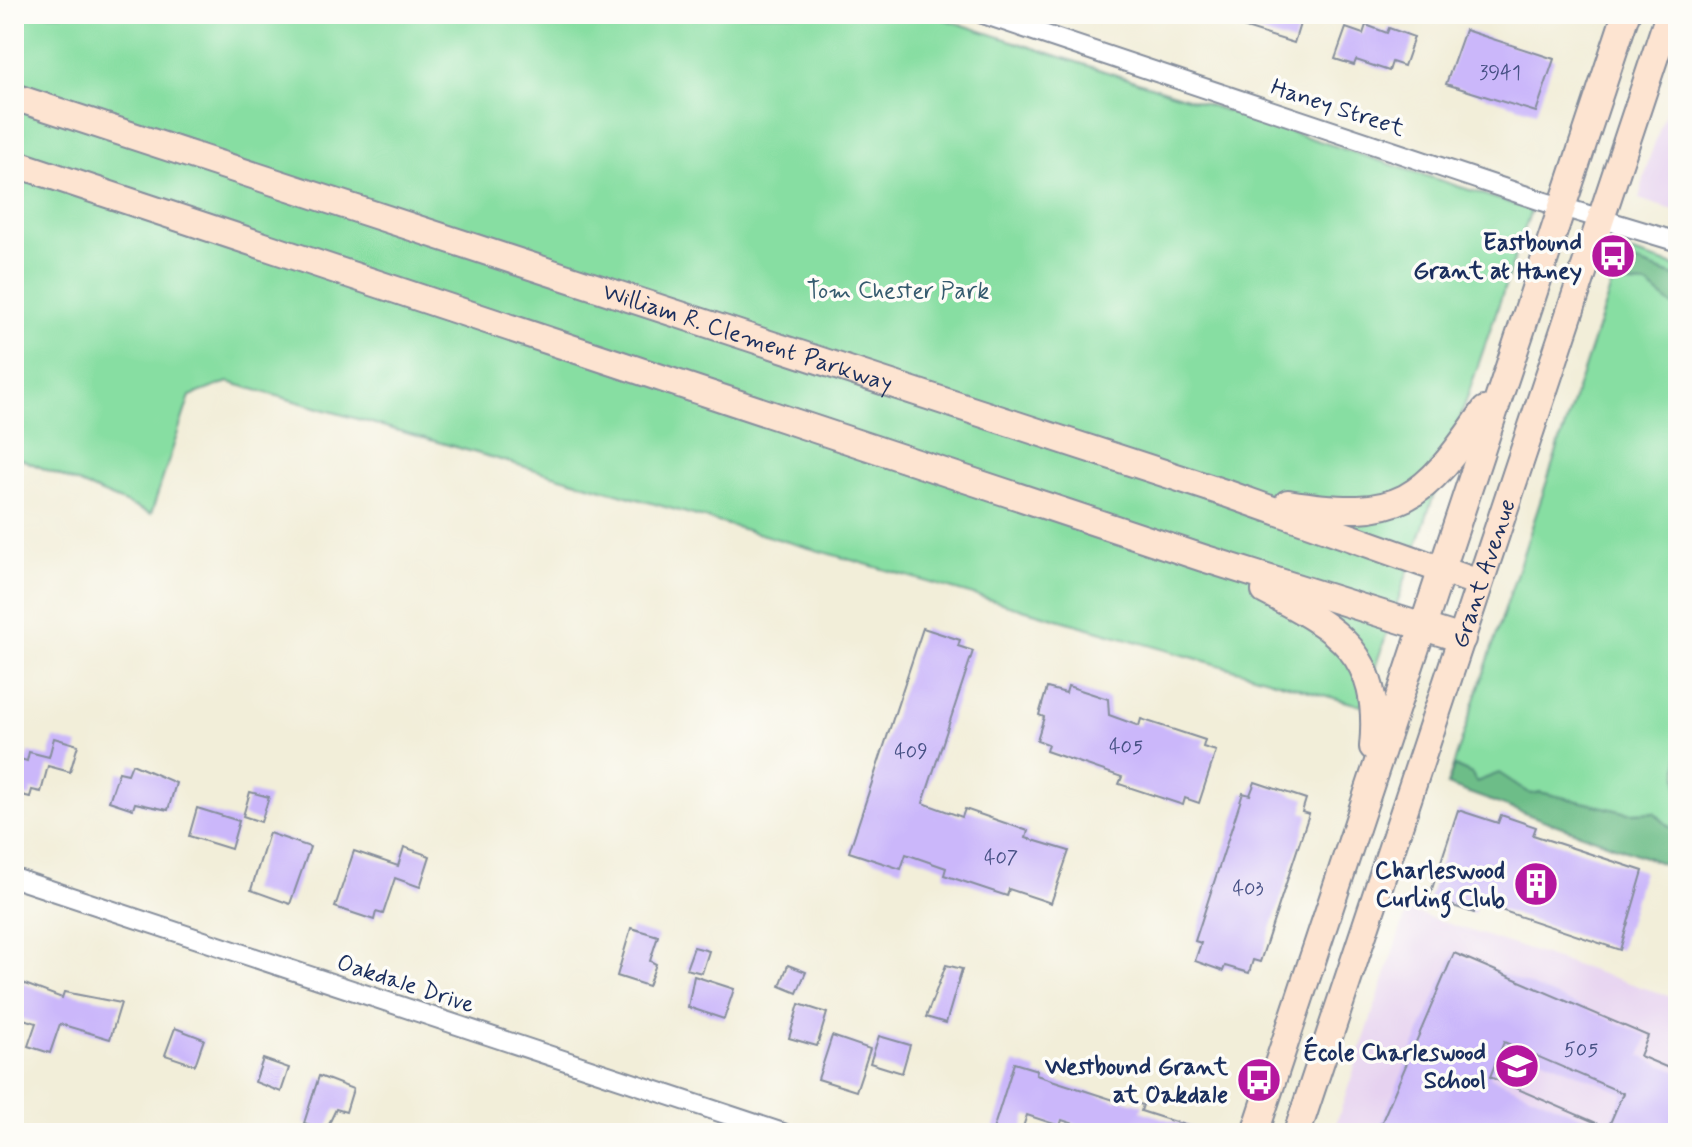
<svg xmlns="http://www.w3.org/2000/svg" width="1692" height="1147" viewBox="0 0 1692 1147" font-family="Mynerve,sans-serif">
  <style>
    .built { fill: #e6d2f0 }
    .green { fill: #87dea2; stroke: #518680; stroke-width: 2 }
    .forest { fill: #6dbd88; stroke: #447673; stroke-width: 2 }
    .building { fill: #cbb7fa; fill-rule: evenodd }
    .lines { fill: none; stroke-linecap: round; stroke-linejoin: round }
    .street-casing { stroke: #868e9c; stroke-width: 22 }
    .secondary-casing { stroke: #868e9c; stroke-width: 30 }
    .street { stroke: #fff; stroke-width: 18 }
    .secondary { stroke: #fde4d1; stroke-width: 26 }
    .labels { text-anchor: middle; stroke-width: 7; stroke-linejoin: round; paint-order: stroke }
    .number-label { font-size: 20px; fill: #475185 }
    .street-label { font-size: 24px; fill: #1b2f5e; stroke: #fdfcf7 }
    .poi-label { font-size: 24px; font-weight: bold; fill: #1b2f5e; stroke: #fdfcf7; text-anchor: end }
    .park-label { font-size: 24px; fill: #365b6f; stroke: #fdfcf7 }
  </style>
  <rect width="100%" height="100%" fill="#fdfcf7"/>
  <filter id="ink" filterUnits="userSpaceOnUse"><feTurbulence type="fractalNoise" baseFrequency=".0125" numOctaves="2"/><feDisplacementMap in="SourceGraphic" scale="16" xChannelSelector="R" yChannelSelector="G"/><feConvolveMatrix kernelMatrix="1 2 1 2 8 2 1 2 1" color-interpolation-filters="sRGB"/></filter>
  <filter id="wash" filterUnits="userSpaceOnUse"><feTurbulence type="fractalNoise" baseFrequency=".006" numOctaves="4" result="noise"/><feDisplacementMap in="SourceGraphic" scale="32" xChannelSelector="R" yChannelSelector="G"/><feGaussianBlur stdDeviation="1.8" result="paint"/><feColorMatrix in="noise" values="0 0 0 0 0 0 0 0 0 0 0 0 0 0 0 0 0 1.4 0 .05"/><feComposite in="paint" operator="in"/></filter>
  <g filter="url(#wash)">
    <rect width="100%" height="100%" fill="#f2eed9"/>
    <!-- built -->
    <g class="built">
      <path d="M1678,78V212L1639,199L1649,159Z"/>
      <path d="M1407,910L1678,999V1133H1333Z"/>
    </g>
    <!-- green -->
    <g class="green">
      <path d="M14,14H929L1531,210L1362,706L228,382L190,396L151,514L14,456Z"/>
      <path d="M1623,250L1678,267V869L1447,785Z"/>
    </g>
    <!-- forest -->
    <g class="forest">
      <path d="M1620,257L1678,277V310L1647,285L1612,283Z"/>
      <path d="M1454,766L1472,774L1476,782L1499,773L1531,794L1540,792L1629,813L1654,812L1678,835V869L1447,785Z"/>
    </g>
    <g id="blocks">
      <!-- building -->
      <g class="building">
        <path d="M1214,14H1303L1294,43L1214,18Z"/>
        <path d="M1366,25L1387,33L1389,28L1414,37L1404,66L1392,62L1389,71L1356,60L1354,65L1335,59L1346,28L1363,34Z"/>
        <path d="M1465,30L1554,59L1536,112L1446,84Z"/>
        <path d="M923,628L960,640L958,646L973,651L923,803L962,817L965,809L1028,831L1026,838L1069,851L1051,903L1009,889L1007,896L944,875L946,868L906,854L901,869L849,852Z"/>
        <path d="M1068,686L1108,699L1109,715L1139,726L1141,719L1205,740L1203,747L1216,751L1199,803L1185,798L1183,805L1119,784L1122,777L1046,751L1048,744L1037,740L1044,717L1039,715L1047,688L1066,693Z"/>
        <path d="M54,738L78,745L70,772L48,766L41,792L32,790L30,797L14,793L17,758L27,761L29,752L49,757Z"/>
        <path d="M132,764L176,783L168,810L135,803L133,809L109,801L119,772L128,774Z"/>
        <path d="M1255,782L1306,799L1302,812L1309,814L1260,962L1253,960L1249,973L1225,966L1223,971L1195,961L1201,943L1195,941L1243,793L1250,795Z"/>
        <path d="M250,792L269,797L261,822L243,816Z"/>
        <path d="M197,808L239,821L231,849L189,836Z"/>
        <path d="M1458,810L1498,823L1501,815L1536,827L1533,835L1643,871L1620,950L1477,902L1474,913L1429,898Z"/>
        <path d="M269,833L310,847L290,904L251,890Z"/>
        <path d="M404,847L430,856L420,887L395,878L383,914L376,912L374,920L335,907L354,851L398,866Z"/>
        <path d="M631,928L658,936L650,961L656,964L648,986L617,976Z"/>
        <path d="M694,947L709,951L702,973L686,969Z"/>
        <path d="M1454,953L1648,1036L1640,1056L1678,1072V1133H1377ZM1504,1042L1623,1093L1608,1128L1490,1077Z"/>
        <path d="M788,965L806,972L797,993L780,986Z"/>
        <path d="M946,965L962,969L946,1023L926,1017Z"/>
        <path d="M694,976L734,989L724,1019L688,1007Z"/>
        <path d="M14,980L62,998L64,992L121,1003L110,1039L60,1024L50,1053L28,1046L36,1023L14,1016Z"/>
        <path d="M799,1004L827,1013L817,1046L789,1038Z"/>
        <path d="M175,1028L204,1039L195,1065L165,1055Z"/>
        <path d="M832,1036L870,1049L856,1091L818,1079Z"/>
        <path d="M879,1036L910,1045L902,1073L870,1063Z"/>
        <path d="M263,1059L289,1068L281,1092L255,1082Z"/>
        <path d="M1014,1063L1037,1070L1036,1075L1117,1101L1118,1098L1143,1105L1141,1111L1200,1130L1199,1133H1102L1062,1120L1060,1126L1027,1115L1021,1133H992Z"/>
        <path d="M319,1076L353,1089L346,1112L336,1109L326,1130L304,1123Z"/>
      </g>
    </g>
  </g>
  <g filter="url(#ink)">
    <use href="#blocks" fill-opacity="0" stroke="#868e9c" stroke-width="2"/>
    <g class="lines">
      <!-- street casing -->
      <g class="street-casing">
        <g id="street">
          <path d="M983,14L1542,201L1678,242"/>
          <path d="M14,878L783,1133"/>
        </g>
      </g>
      <!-- secondary casing -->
      <g class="secondary-casing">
        <g id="secondary">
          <path id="s1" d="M14,97L1228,494L1479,583"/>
          <path d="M14,163L1203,558L1462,639"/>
          <path d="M1288,503C1401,521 1422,502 1485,410"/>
          <path d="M1265,591C1339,629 1382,654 1373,747"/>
          <path d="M1255,1133L1626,14"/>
          <path id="s2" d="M1297,1133L1669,14"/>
        </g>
      </g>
      <!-- street -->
      <use href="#street" class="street"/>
      <!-- secondary -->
      <use href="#secondary" class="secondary"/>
    </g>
  </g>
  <!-- icons -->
  <defs>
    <g id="bus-disc" transform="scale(2.3)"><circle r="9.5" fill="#b5179e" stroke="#fdfcf7"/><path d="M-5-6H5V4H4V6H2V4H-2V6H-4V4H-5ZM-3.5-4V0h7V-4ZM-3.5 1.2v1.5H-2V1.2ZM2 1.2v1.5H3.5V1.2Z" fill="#fff"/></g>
    <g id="building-disc" transform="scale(2.3)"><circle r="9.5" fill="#b5179e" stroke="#fdfcf7"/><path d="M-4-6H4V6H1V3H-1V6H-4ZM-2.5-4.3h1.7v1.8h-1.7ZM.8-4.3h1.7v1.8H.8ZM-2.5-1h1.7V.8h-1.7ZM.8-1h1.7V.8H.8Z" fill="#fff"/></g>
    <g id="school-disc" transform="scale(2.3)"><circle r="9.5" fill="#b5179e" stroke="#fdfcf7"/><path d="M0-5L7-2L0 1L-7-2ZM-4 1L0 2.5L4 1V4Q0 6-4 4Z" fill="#fff"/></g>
  </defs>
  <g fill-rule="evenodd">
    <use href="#bus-disc" x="1613" y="256"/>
    <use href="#building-disc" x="1536" y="884"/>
    <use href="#school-disc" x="1517" y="1066"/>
    <use href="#bus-disc" x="1259" y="1080"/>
  </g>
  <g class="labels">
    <!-- number labels -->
    <g class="number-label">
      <text x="1500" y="79">3941</text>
      <text x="1126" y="753">405</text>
      <text x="911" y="758">409</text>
      <text x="1001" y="864">407</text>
      <text x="1248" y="895">403</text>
      <text x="1581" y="1056">505</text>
    </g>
    <!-- street labels -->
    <g class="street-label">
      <text transform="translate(1338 107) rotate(18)" y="8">Haney Street</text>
      <text dy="8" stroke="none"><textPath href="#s1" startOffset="772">William R. Clement Parkway</textPath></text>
      <text dy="8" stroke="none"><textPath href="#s2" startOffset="590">Grant Avenue</textPath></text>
      <text transform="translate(406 983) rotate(18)" y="8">Oakdale Drive</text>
    </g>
    <!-- poi labels -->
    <g class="poi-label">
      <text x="1582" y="250">Eastbound<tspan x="1582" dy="28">Grant at Haney</tspan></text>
      <text x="1505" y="878">Charleswood<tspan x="1505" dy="28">Curling Club</tspan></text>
      <text x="1486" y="1060">École Charleswood<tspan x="1486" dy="28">School</tspan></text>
      <text x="1228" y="1074">Westbound Grant<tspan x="1228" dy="28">at Oakdale</tspan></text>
    </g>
    <!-- park labels -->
    <g class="park-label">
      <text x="898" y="298">Tom Chester Park</text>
    </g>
  </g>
  <!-- margin -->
  <rect width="1692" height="1147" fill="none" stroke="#fdfcf7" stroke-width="48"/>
</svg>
